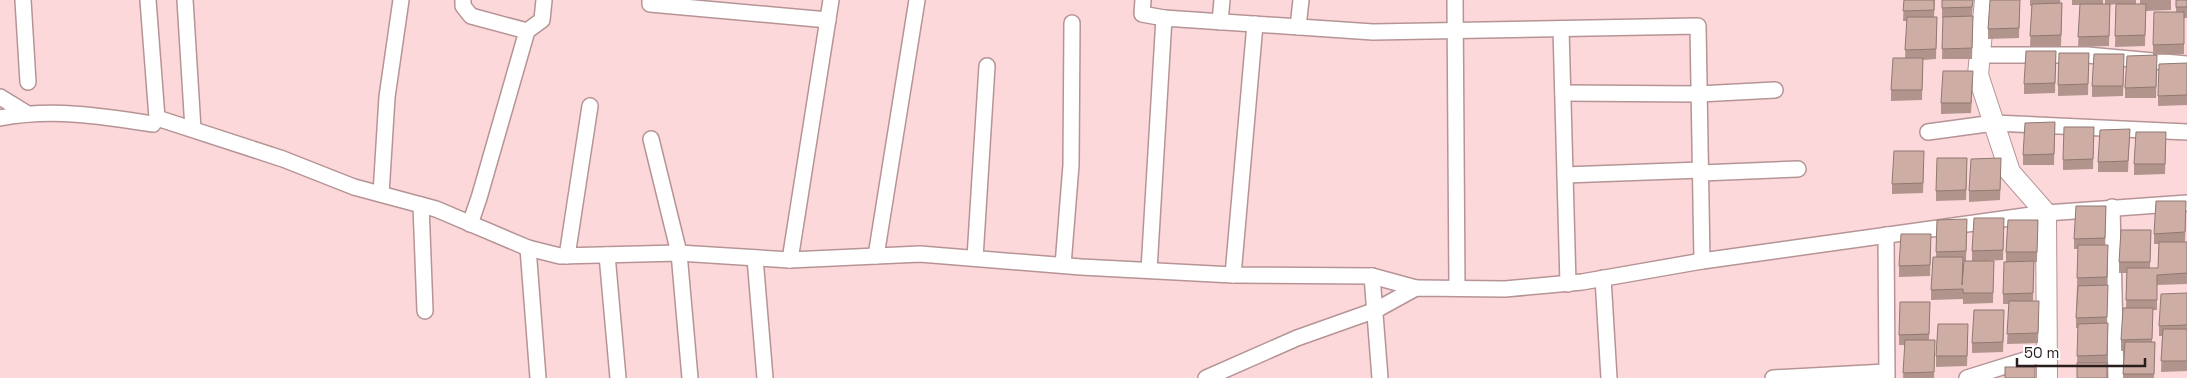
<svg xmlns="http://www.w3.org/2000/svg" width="2187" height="378" viewBox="0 0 2187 378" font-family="'Space Grotesk',sans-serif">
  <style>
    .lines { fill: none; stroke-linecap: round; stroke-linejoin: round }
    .street-casing { stroke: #b69496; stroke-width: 18 }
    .secondary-casing { stroke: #b69496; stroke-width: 22 }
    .street { stroke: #fff; stroke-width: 15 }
    .secondary { stroke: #fff; stroke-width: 20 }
    .wall { fill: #b1958d; fill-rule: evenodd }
    .building { fill: #ceada4; stroke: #907973 }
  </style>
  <rect width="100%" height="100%" fill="#fcd8da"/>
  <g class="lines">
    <!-- street casing -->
    <g class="street-casing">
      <g id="street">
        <path d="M23,0L28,82"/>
        <path d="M185,0L193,129"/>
        <path d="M463,0V6L471,16L527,31"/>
        <path d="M650,0V4L828,20"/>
        <path d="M1143,0L1142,14L1164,18"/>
        <path d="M1455,0L1457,288"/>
        <path d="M1220,22L1222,0"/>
        <path d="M1298,27L1301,0"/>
        <path d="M1561,29L1568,284"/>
        <path d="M1980,55H2087L2187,64"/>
        <path d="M1563,93L1699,94L1775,90"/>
        <path d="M0,97L26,113"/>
        <path d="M0,118C52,108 102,116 153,124L157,118L148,0"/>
        <path d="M157,118L283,159L354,187L436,209L528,248L560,256L679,253L790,260L920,254L1081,267L1233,275L1372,276L1380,378"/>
        <path d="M1928,132L1994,123L2187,132"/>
        <path d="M651,139L679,253L690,378"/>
        <path d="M1701,173L1798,169"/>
        <path d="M1565,175L1701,170"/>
        <path d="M381,194L387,97L401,0"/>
        <path d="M421,205L425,311"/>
        <path d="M2112,207L2116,378"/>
        <path d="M470,224L479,198L527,31L542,20L544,0"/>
        <path d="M1886,235L1887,378"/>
        <path d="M528,248L538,378"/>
        <path d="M607,255L618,378"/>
        <path d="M567,256L590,106"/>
        <path d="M876,256L917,0"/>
        <path d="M755,258L765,378"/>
        <path d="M975,258L987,66"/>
        <path d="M790,260L831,0"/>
        <path d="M1063,265L1071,165L1072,23"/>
        <path d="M1149,270L1164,18L1373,32L1698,26L1702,261"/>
        <path d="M1233,275L1255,24"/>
        <path d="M1372,276L1416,288"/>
        <path d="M1603,278L1609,378"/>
        <path d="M1206,378L1297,338L1376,310L1416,288L1505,289L1582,282L1702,261L2046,213L2187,203"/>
        <path d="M1773,378L1886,372"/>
        <path d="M1967,378L2047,353"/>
      </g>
    </g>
    <!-- secondary casing -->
    <g class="secondary-casing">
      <path id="secondary" d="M1985,0L1978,75L2010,172L2046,213L2047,378"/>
    </g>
    <!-- street -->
    <use href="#street" class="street"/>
    <!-- secondary -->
    <use href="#secondary" class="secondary"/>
  </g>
  <!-- wall -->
  <g class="wall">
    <path d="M1904,0H1935L1934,17H1937L1936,59L1923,60L1922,100L1891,101V90L1905,58L1907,21H1903Z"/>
    <path d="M1942,0H1973L1972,16L1973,27L1972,59H1942L1943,18H1942Z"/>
    <path d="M2020,0L2019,38L1988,39V29Z"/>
    <path d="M2030,0H2060L2062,14L2061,46H2030L2032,6H2030Z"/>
    <path d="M2072,0H2103V4H2105V0H2136V4H2140V0H2171V10L2146,11L2145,46L2115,47L2116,4L2110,5L2109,46L2078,47L2080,5H2072Z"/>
    <path d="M2176,0H2187V18H2184V54L2153,55V45L2176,12Z"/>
    <path d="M2056,51L2055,93L2024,94V84Z"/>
    <path d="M2089,53L2088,95L2058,96V85Z"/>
    <path d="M2187,63V105L2158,106V96Z"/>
    <path d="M2124,64L2123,96L2092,97V86Z"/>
    <path d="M2157,66L2156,98H2125V88Z"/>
    <path d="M1973,81L1971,113L1941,114V103Z"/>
    <path d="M2055,122L2054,165H2023V155Z"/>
    <path d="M2094,127L2093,169L2063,170V160Z"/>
    <path d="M2130,129L2128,172H2098V162Z"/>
    <path d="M2166,142L2165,174L2134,175V164Z"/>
    <path d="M1924,162L1923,193L1892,194V184Z"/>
    <path d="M1967,169L1966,200L1936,201V191Z"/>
    <path d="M2001,169L2000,200L1969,202V191Z"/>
    <path d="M2106,206L2105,245L2108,256L2107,323L2108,334L2107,378L2077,366L2078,328H2076V318L2078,249H2074V239Z"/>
    <path d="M2186,211L2185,242H2187V284L2157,285V310H2153L2152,342H2155L2154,378H2123L2124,351H2121V340L2126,308L2127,273H2119V262L2151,230L2150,268H2158L2159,244H2154V234Z"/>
    <path d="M1937,220L1967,230L1966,261H1972V251L2004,228L2003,260L1987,261H1994L1993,303L1963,304V299L1931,300V290L1936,257ZM1963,261H1964L1963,278Z"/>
    <path d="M2038,220L2037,262H2034L2033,301L2039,311L2038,343L2007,344L2009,304H2003V294L2006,262V252Z"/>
    <path d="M1931,234L1930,276L1899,277V266Z"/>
    <path d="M2187,293V371L2161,372L2162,336H2159V326Z"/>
    <path d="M1930,302L1929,340H1935L1934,378H1903L1905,345H1899V335Z"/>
    <path d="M2004,321L2003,352L1972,353V343Z"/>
    <path d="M1968,334L1967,366L1936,367V356Z"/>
  </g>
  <!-- building -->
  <g class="building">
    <path d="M1904,0H1934V10L1903,11Z"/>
    <path d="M1942,0H1973L1972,7L1942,8Z"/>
    <path d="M1990,0H2020L2019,28L1988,29Z"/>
    <rect x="2176" y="0" width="11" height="7"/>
    <path d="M2062,3L2061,35L2030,36L2032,4Z"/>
    <path d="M2080,4H2110L2109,36L2078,37Z"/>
    <path d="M2116,4H2146L2145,35L2115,36Z"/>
    <path d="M2154,12H2184V44L2153,45Z"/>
    <path d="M1973,16L1972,48L1942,49L1943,17Z"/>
    <path d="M1907,17H1937L1936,49L1905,50Z"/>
    <path d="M2026,51H2056L2055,83L2024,84Z"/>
    <path d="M2059,53H2089L2088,84L2058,85Z"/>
    <path d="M2094,54H2124L2123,86H2092Z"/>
    <path d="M2157,55L2156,87L2125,88L2127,56Z"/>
    <path d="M1893,58H1923L1922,90H1891Z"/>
    <path d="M2187,63V95L2158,96L2159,64Z"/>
    <path d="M1943,71H1973L1971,103H1941Z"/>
    <path d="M2055,122L2054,154L2023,155L2025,123Z"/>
    <path d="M2064,127H2094L2093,159L2063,160Z"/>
    <path d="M2130,129L2128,161L2098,162L2100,130Z"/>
    <path d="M2136,132H2166L2165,164H2134Z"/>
    <path d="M1894,151H1924L1923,183L1892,184Z"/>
    <path d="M1937,158H1967L1966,190L1936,191Z"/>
    <path d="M2001,158L2000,190L1969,191L1971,159Z"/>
    <path d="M2156,201H2186L2185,232L2154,234Z"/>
    <path d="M2076,206H2106L2105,238L2074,239Z"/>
    <path d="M1974,218H2004L2003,250L1972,251Z"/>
    <path d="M1967,219L1966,251L1936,252L1937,220Z"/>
    <path d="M2008,220H2038L2037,252H2006Z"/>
    <path d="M2121,230H2151L2150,262H2119Z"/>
    <path d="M1901,234H1931L1930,265L1899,266Z"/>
    <path d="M2159,242H2187V273L2157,275V300H2126L2127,268H2158Z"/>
    <path d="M2078,245H2108L2107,277L2077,278Z"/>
    <path d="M1933,257H1963L1962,285L1964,261H1994L1993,293H1963V289L1931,290Z"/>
    <path d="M2034,261L2033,293L2003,294L2004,262Z"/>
    <path d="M2108,285L2107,317L2076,318L2078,286Z"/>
    <path d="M2187,293V325L2159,326L2161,294Z"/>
    <path d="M2009,301H2039L2038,333L2007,334Z"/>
    <path d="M1900,302H1930L1929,334L1899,335Z"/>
    <path d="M2123,308H2153L2152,339L2121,340Z"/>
    <path d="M1974,310H2004L2003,342L1972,343Z"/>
    <path d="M2108,323L2107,355L2077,356L2078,324Z"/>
    <path d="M1938,324H1968L1967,356H1936Z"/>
    <path d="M2163,329H2187V361H2161Z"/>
    <path d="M1905,340H1935L1934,372L1903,373Z"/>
    <path d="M2125,342H2155L2154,374H2123Z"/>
    <rect x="2077" y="363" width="30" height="15"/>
    <rect x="2005" y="367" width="30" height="11"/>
  </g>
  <!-- scale -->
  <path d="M2017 358v8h128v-8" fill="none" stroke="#2a1d1e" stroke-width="2.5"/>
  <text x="2024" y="358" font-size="15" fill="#2a1d1e" stroke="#ffffff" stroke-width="4" paint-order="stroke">50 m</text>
</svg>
